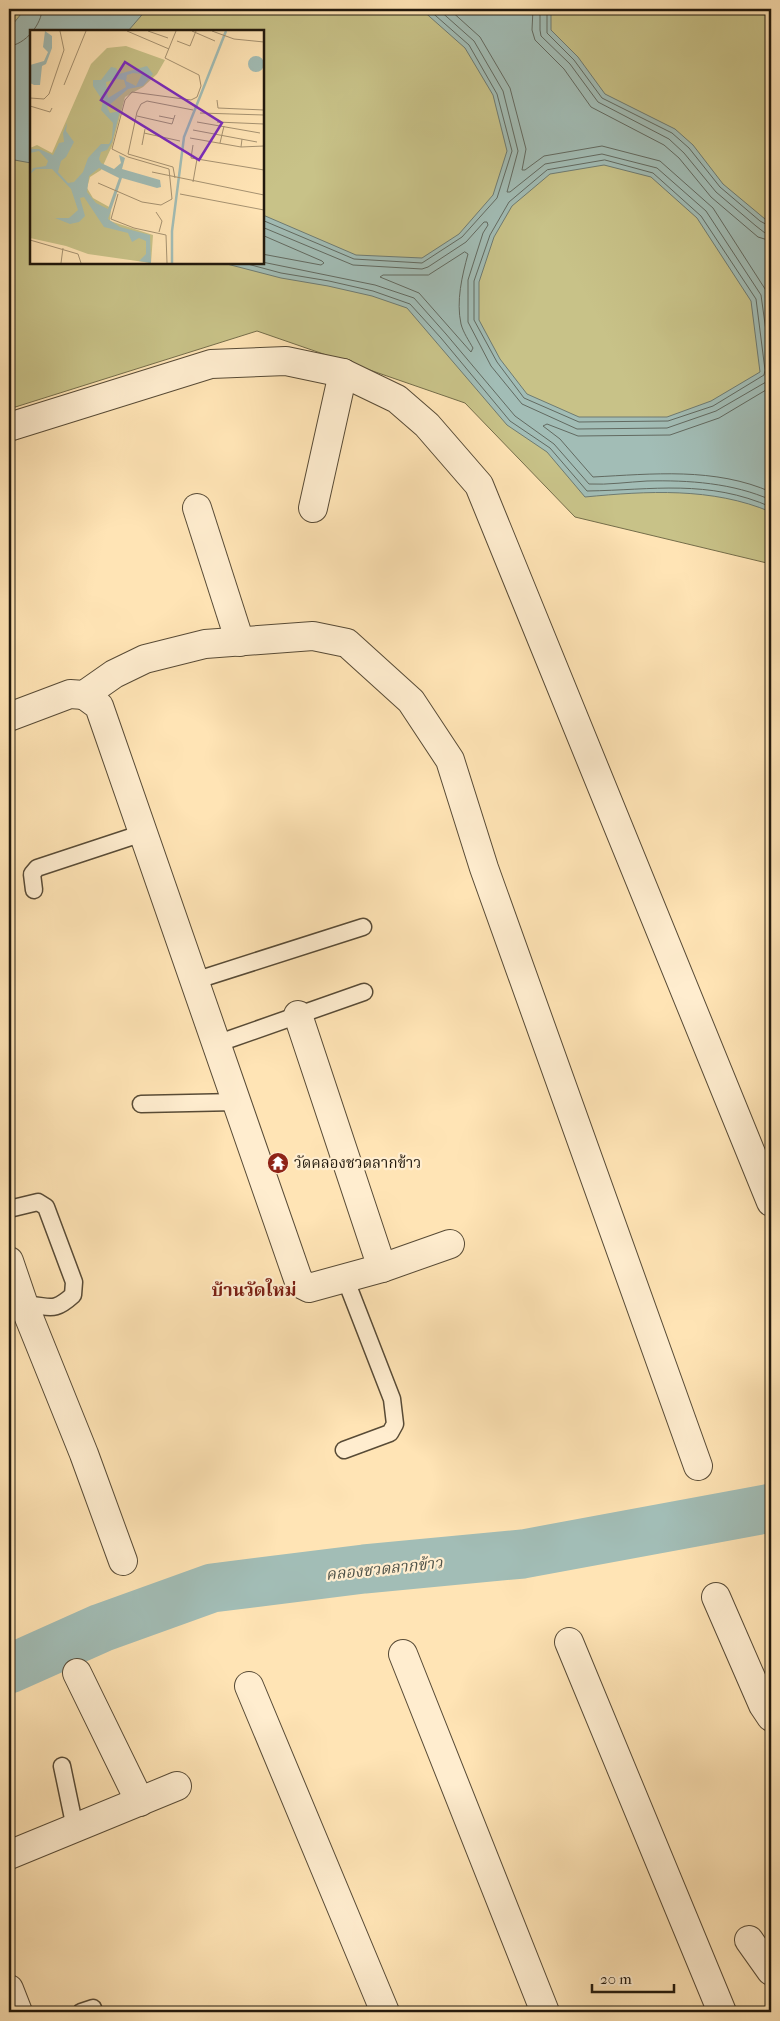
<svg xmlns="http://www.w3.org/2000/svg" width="780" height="2021" viewBox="0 0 780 2021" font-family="'IM FELL French Canon','Noto Serif Thai',serif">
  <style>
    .green { fill: #c8c288; stroke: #746d4a; fill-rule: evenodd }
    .water { fill: #a2bdb6; stroke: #6e7b72; fill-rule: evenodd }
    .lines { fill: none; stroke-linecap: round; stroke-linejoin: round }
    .shore { stroke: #626a61; stroke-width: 1 }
    .river { stroke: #a2bdb6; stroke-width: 49 }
    .lane-casing { stroke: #584b36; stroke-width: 19 }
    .street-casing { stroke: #584b36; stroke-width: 30 }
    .lane { stroke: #ffedcf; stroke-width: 16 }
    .street { stroke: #ffedcf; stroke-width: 28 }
    .labels { text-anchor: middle; stroke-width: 4.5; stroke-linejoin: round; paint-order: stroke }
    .poi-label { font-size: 15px; fill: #21180c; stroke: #ffedcf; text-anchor: start }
    .water-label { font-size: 16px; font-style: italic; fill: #4e5248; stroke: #ffedcf }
    .quarter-label { font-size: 18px; font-weight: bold; fill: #7a1f14; stroke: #ffedcf }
    .inset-river { fill: none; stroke: #a2bdb6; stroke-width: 2.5 }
    .inset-road { fill: none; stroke: #a69271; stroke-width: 1 }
    .view { fill: #7b2cbf; fill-opacity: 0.15; stroke: #7b2cbf; stroke-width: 2.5 }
    .inset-edge { fill: none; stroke: #21180c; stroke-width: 2.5 }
  </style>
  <rect width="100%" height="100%" fill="#ffe4b5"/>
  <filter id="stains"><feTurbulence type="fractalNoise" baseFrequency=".004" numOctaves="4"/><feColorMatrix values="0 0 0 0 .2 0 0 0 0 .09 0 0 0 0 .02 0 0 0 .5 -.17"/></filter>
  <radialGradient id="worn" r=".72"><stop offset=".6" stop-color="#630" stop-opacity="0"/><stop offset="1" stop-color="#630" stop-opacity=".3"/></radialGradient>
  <!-- green -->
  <path class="green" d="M9,9H771V564L575,517L465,403L257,331L9,409ZM31,31H262V262H31Z"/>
  <!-- water -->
  <g class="water">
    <path d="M25,9H147L128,31H31V163L9,159V29Z"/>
    <path d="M421,9H551V30L578,57L605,94L675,129L693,145L723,184L771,224V512C712,487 647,491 585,497L547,452L507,425L407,308L372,296L328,286L281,278L223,263L262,262L263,215L356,255L422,258L459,234L493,195L507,151L493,95L465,48ZM604,165L651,177L697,218L751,301L760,372L711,401L667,417H579L527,394L500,359L479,320V282L494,237L512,206L550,174Z"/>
  </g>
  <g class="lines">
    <!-- shore -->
    <g class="shore">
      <path d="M438,9L474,41L503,91L518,151L507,192H510L545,164L602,154L657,168L706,211L761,295L771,367"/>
      <path d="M449,9L480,37L510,88L526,149L522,170H525L544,156L602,146L660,161L713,208L767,292L771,310"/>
      <path d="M533,9L532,30L535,40L564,69L591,107L664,145L679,158L711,197L758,237L771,241"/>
      <path d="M540,9V30L541,36L570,64L598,102L669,139L684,153L716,192L756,226L765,233L771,234"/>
      <path d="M547,9V33L574,60L602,98L672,133L689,148L720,187L760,221L771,227"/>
      <path d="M9,46C25,45 42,24 42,9"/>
      <path d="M605,160L653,173L701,216L756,299L765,370L764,375L713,406L668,421L579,422L524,398L497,362L474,320V281L490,235L509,202L547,170Z"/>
      <path d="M262,220L354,259L422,263L462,237L497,198L512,151L497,94L469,45L428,9"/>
      <path d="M262,227L353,265L422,269L428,267L466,242L484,222H487L488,225L483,233L468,280V322L491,366L522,404L577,429L667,428L716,411L766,382L771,375"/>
      <path d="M262,235L322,261L324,263L321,265L262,254"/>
      <path d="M465,252L468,254C462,276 456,301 461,324C463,332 469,341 473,348L471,352L419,293L380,277L383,275H428Z"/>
      <path d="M240,262L281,273L329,281L373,291L410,304L441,338L510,421L550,448L587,491C653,490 708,479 771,507"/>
      <path d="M262,262L375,285L414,298L446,334L515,416L554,444L589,484C608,485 628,482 647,481C689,480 733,483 771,500"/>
      <path d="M771,387L719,418L670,435L578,436L547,424L543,426L560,439L593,477C652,474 715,467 771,492"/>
    </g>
    <!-- river -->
    <path class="river" d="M9,1669L101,1628L212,1588L364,1569L523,1554L771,1508"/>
    <!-- lane casing -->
    <g class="lane-casing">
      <g id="lane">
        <path d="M34,890L32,874L37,868L143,833"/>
        <path d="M194,981L363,927"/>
        <path d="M216,1044L364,992"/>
        <path d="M141,1104L237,1102"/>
        <path d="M9,1209L38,1202L46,1207L74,1282L73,1295C51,1315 49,1304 24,1305C19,1306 14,1308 9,1309"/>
        <path d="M344,1450L390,1433L395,1424L392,1399L345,1278"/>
        <path d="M62,1766L75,1828"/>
        <path d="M81,2012L93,2008"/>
      </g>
    </g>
    <!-- street casing -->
    <g class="street-casing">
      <g id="street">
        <path d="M9,427L211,364L286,361L343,373L397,399L427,425L479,485L771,1202"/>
        <path d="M197,508L240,642"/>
        <path d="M313,508L343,373"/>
        <path d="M84,695L99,706L298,1279L303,1285L309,1288L382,1268L450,1244"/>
        <path d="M9,717L70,694L84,695L114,674L145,659L205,644L313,636L347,643L411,701L450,760L484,868L698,1466"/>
        <path d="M298,1015L382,1268"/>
        <path d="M9,1261L24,1305L84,1454L123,1561"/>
        <path d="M716,1597L763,1705L771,1717"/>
        <path d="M569,1642L722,2012"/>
        <path d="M403,1654L545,2012"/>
        <path d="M77,1673L140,1802"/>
        <path d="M249,1686L385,2012"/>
        <path d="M9,1855L177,1786"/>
        <path d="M749,1940L771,1971"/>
        <path d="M9,1989L18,2012"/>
      </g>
    </g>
    <!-- lane -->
    <use href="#lane" class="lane"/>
    <!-- street -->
    <use href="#street" class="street"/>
  </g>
  <!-- icons -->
  <defs>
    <g id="temple-disc" transform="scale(1.125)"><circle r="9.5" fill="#8f2418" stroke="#ffedcf"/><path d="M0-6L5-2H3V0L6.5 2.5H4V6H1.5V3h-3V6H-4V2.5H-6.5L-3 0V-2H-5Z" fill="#fff"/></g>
  </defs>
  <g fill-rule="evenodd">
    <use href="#temple-disc" x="278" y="1163"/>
  </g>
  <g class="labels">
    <!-- poi labels -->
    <g class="poi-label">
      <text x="294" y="1168">วัดคลองชวดลากข้าว</text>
    </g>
    <!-- water labels -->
    <g class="water-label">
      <text transform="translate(384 1568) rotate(-6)" y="6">คลองชวดลากข้าว</text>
    </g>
    <!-- quarter labels -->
    <g class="quarter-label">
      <text x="254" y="1296">บ้านวัดใหม่</text>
    </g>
  </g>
  <!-- overview -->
  <g transform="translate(30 30)">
    <rect width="234" height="234" fill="#ffe4b5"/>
    <path d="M96,16L135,30L127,44L113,57L95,67L82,116L71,140L60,147L57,158L63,168L81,178L80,191L123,205L121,233L58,224L36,216L0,208V118L7,115L22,123L61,34L77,18Z" fill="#c8c288"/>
    <path d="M15,1L22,6V18L16,34L12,36L10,55H4L0,53V35L14,31L18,22L13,17ZM218 34a8 8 0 1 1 16 0a8 8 0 1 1-16 0ZM117,36L123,44L113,56L98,59L77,77L80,83L90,81L82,112L77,120L71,122L69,129L71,133L84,139L91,133L89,125L95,128L92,139L130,150L131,157L127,158L92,148L78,189L90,197L120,205L121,233L109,231L116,224V211L109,208L102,212L98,203L74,197L54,167L50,168L55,186L49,192L40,194L25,188H39L48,180L41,159L22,139H6L0,144L3,138L16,136L18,131L9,121L0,123V119H9L23,125L29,113L34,112L33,103L37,93L36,101L44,112L36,127L31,131L28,142L38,153L44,152L53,142L58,128L71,114H79L82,108L83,93L71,80L73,71L63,56V50H71L81,37L86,38L89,44ZM103,43L112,44L106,56L96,51L97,45ZM88,49L94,50L96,57L78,68L76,52ZM69,138L89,148L78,179L66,173L57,162L59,146Z" fill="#a2bdb6" fill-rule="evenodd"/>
    <path class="inset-river" d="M142,233V201L154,107L196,1"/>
    <path class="inset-road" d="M97,1L139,19M118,1L138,8M162,1L185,11M182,1L204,9L234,12M147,11L160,16L166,1M34,55L56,1M0,68L14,69L19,64L34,20L30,1M187,70L188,78L234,80M0,76L20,82L22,78M170,83L234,85M107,86L142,94L145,85M129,86L144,89M167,92L230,103M187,92L234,94M163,100L227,112M114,103L150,111M160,108L211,117M212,109L211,117L234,116M190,113L194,96M112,115L115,99M163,115L161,128L234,140M122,142L234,165M145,148L143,137L98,124L107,82L111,74L117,71L163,80M163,152L167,129M68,153L112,172L131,175L142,169L139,139L98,127L82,119L95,70L102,62L161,70L167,67L171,56L169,45L135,28L146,1M88,164L81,189L104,198L136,205L137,233M150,164L234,180M126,182L132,191L129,202M0,210L48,224L51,233M31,233L33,218"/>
    <path class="view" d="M95,32L192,93L169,130L71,70Z"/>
    <rect width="234" height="234" class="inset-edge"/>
  </g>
  <!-- margin -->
  <rect width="780" height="2021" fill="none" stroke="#ffe4b5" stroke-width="30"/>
  <rect x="10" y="10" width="760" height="2001" fill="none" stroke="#21180c" stroke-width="2.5"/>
  <rect x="15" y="15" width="750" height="1991" fill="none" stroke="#21180c"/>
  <!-- scale -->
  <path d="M592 1984v8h82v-8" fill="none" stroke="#21180c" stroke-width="2.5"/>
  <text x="600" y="1984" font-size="15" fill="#21180c" stroke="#ffedcf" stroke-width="4" paint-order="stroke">20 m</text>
  <rect width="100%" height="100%" filter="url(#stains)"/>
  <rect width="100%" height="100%" fill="url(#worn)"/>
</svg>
